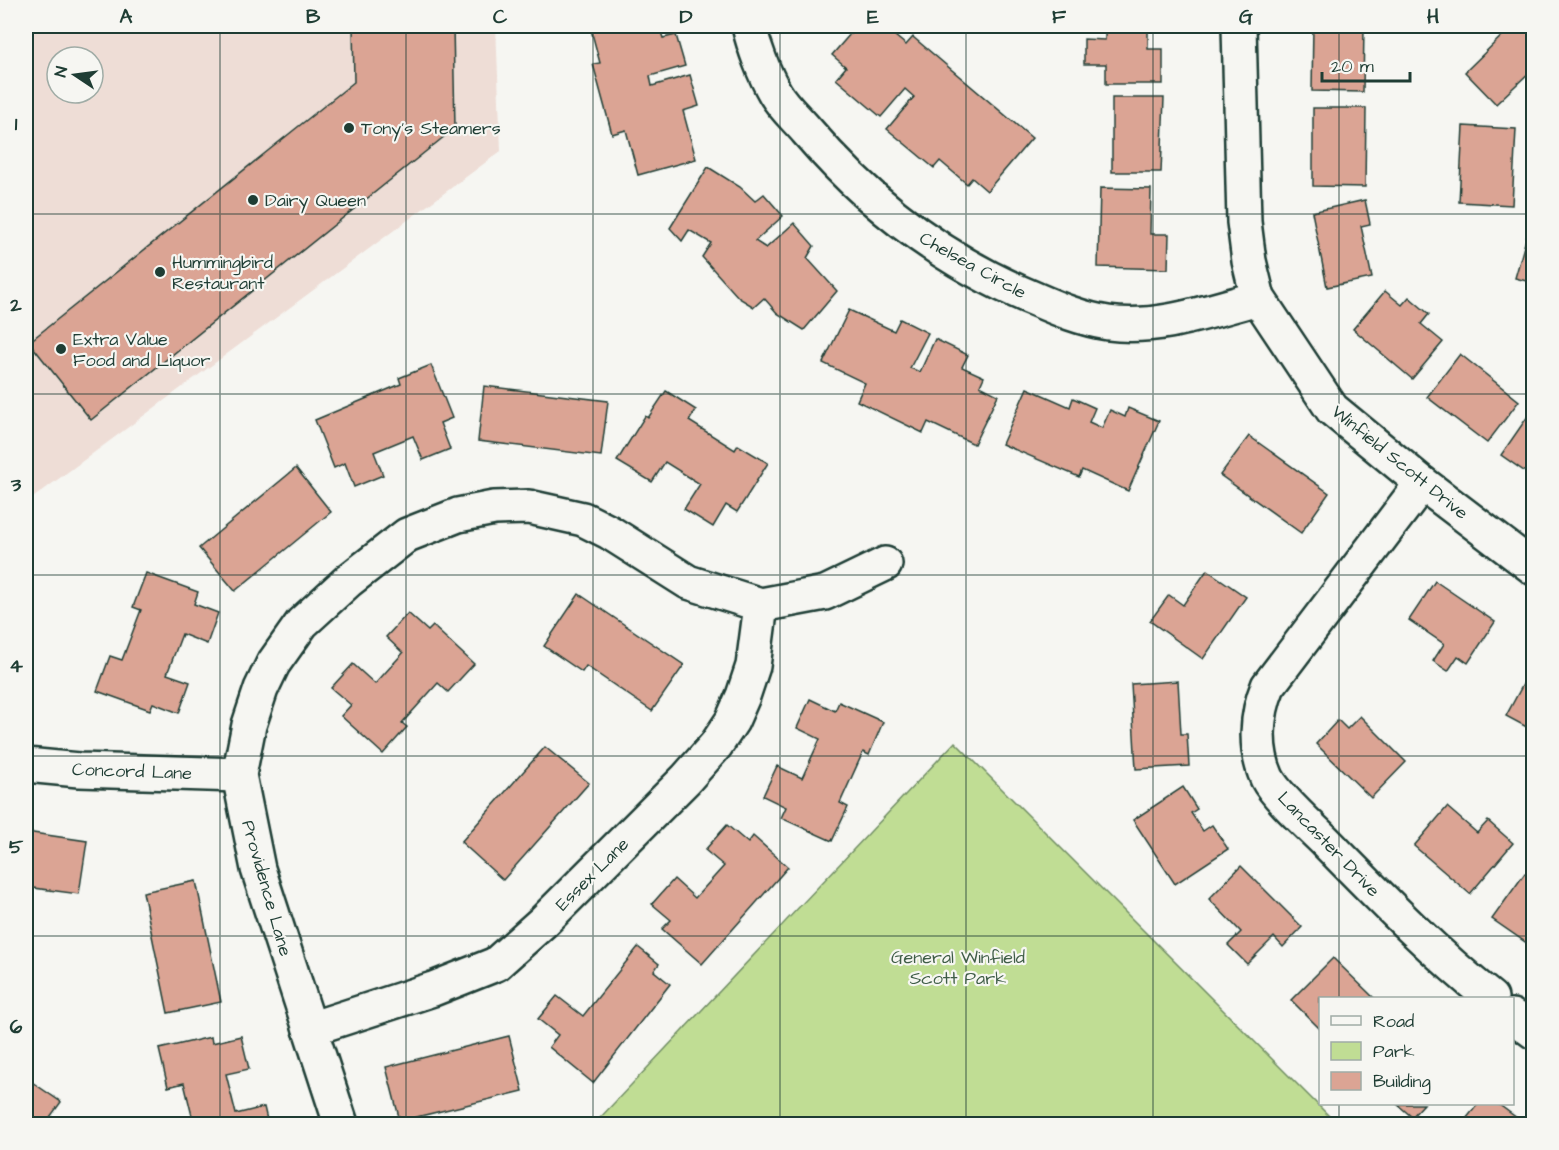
<svg xmlns="http://www.w3.org/2000/svg" width="1559" height="1150" viewBox="0 0 1559 1150" font-family="'Architects Daughter',sans-serif">
  <style>
    .built { fill: #eeddd6; fill-rule: evenodd }
    .green { fill: #c0dd94; stroke: #708d64; stroke-width: 1.5 }
    .building { fill: #dba494; stroke: #1f3d34; stroke-width: 1.5 }
    .lines { fill: none; stroke-linecap: round; stroke-linejoin: round }
    .minor-casing { stroke: #1f3d34; stroke-width: 38 }
    .minor { stroke: #f6f6f2; stroke-width: 33 }
    .grid { fill: none; stroke: #1f3d34; stroke-width: 1.5; stroke-opacity: 0.55 }
    .poi-dot { fill: #1f3d34; stroke: #f6f6f2; stroke-width: 2 }
    .labels { text-anchor: middle; stroke-width: 4.5; stroke-linejoin: round; paint-order: stroke }
    .poi-label { font-size: 18px; fill: #1f3d34; stroke: #f6f6f2; text-anchor: start }
    .street-label { font-size: 18px; fill: #1f3d34; stroke: #f6f6f2 }
    .park-label { font-size: 18px; fill: #3f5d47; stroke: #f6f6f2 }
    .neatline { fill: none; stroke: #1f3d34; stroke-width: 2 }
    .grid-label { font-size: 20px; text-anchor: middle; font-weight: bold; fill: #1f3d34 }
  </style>
  <rect width="100%" height="100%" fill="#f6f6f2"/>
  <filter id="ink" filterUnits="userSpaceOnUse"><feTurbulence type="fractalNoise" baseFrequency=".0167" numOctaves="2"/><feDisplacementMap in="SourceGraphic" scale="12" xChannelSelector="R" yChannelSelector="G"/><feConvolveMatrix kernelMatrix="1 2 1 2 8 2 1 2 1" color-interpolation-filters="sRGB"/></filter>
  <g filter="url(#ink)">
    <!-- built -->
    <path class="built" d="M26,26H496L501,151L26,503ZM57,57H93V93H57Z"/>
    <!-- green -->
    <path class="green" d="M955,742L1337,1124H597L598,1120Z"/>
    <!-- building -->
    <g class="building">
      <path d="M353,26H453L455,128L91,420L29,342L354,82Z"/>
      <path d="M590,26H659L663,38L676,35L685,66L650,76L652,86L690,75L699,106L683,111L696,159L638,175L626,130L612,134L593,64L600,63Z"/>
      <path d="M857,26H883L906,45L913,37L1032,138L987,191L972,178L967,184L940,161L934,168L887,129L914,97L905,89L881,117L836,79L846,67L832,55Z"/>
      <path d="M1105,26H1148V49H1163V84H1106V64H1084V39L1105,40Z"/>
      <path d="M1313,26H1364L1363,92L1312,91Z"/>
      <path d="M1512,26H1523L1534,37V68L1496,104L1465,72Z"/>
      <path d="M1112,98H1164L1161,172H1112Z"/>
      <path d="M1313,108H1366L1365,187L1313,186Z"/>
      <path d="M1463,126L1516,129L1512,205L1459,202Z"/>
      <path d="M708,167L740,187L755,201L764,194L783,216L755,241L766,248L794,223L814,246L807,258L837,291L804,330L777,313L764,298L754,307L739,298L702,257L711,243L689,230L682,241L670,228Z"/>
      <path d="M1100,188L1151,189L1150,234H1169L1168,269L1098,267Z"/>
      <path d="M1365,200L1370,224L1361,226L1372,278L1327,287L1312,212Z"/>
      <path d="M1530,225L1534,226V283L1515,278Z"/>
      <path d="M1385,291L1402,305L1409,297L1429,314L1421,324L1443,342L1412,379L1353,329Z"/>
      <path d="M849,310L894,331L900,319L928,333L910,368L920,372L935,339L968,355L962,367L984,377L980,386L998,395L974,444L928,422L923,433L857,401L865,383L823,363Z"/>
      <path d="M1460,354L1519,401L1487,443L1427,397Z"/>
      <path d="M431,365L452,418L440,423L450,449L423,460L413,436L374,452L383,475L354,487L345,463L334,468L315,420L401,384L399,378Z"/>
      <path d="M484,386L608,401L601,456L478,441Z"/>
      <path d="M1027,388L1070,407L1073,398L1095,408L1089,422L1102,428L1110,410L1125,417L1128,408L1159,421L1128,491L1082,470L1079,477L1002,444Z"/>
      <path d="M666,391L696,410L689,421L735,450L738,445L768,463L737,512L726,505L713,527L684,509L700,484L665,462L652,482L617,461L645,416L648,418Z"/>
      <path d="M1528,416L1534,420V478L1501,455Z"/>
      <path d="M1249,436L1329,493L1301,533L1220,475Z"/>
      <path d="M296,468L331,512L235,591L199,548Z"/>
      <path d="M1207,570L1246,597L1203,659L1150,621L1169,595L1183,605Z"/>
      <path d="M146,573L198,592L194,604L218,613L207,644L182,634L167,674L190,682L179,713L153,703L150,710L97,691L110,656L122,660L141,610L133,607Z"/>
      <path d="M1435,581L1495,622L1468,663L1458,656L1448,671L1433,661L1444,644L1409,620Z"/>
      <path d="M579,594L684,665L652,711L586,666L582,672L544,646Z"/>
      <path d="M408,613L428,631L433,626L474,664L448,692L438,683L402,723L407,727L383,754L341,716L351,705L331,688L353,664L375,684L403,653L386,637Z"/>
      <path d="M1528,675L1534,678V731L1506,716Z"/>
      <path d="M1178,681L1181,734H1187L1189,766L1136,769L1131,684Z"/>
      <path d="M810,699L835,711L839,702L883,722L869,755L863,752L840,803L848,807L832,841L781,818L786,807L763,796L777,766L802,778L820,739L797,728Z"/>
      <path d="M1360,716L1406,762L1371,798L1316,744L1338,720L1347,729Z"/>
      <path d="M545,747L589,783L503,880L461,842Z"/>
      <path d="M1183,787L1197,809L1191,813L1203,831L1212,825L1228,849L1175,884L1133,820Z"/>
      <path d="M1447,807L1477,833L1488,821L1513,843L1470,894L1414,846Z"/>
      <path d="M727,825L748,843L753,836L788,867L702,964L662,929L671,920L652,904L674,879L695,898L724,866L705,850Z"/>
      <path d="M26,832L87,841L79,894L26,887Z"/>
      <path d="M1241,866L1302,927L1283,947L1274,937L1247,964L1228,945L1241,932L1209,899Z"/>
      <path d="M1525,873L1534,879V948L1492,919Z"/>
      <path d="M196,881L221,1002L168,1013L143,892Z"/>
      <path d="M638,947L659,964L654,971L670,984L593,1083L549,1047L558,1035L538,1019L557,996L583,1016Z"/>
      <path d="M1333,958L1374,998H1320V1029L1291,1000Z"/>
      <path d="M241,1036L249,1069L226,1074L236,1114L264,1107L268,1124H194L184,1083L168,1087L159,1049L211,1037L212,1043Z"/>
      <path d="M509,1036L523,1091L400,1121L386,1067Z"/>
      <path d="M26,1078L61,1102L45,1124H26Z"/>
      <path d="M1397,1104H1424L1412,1117Z"/>
      <path d="M1478,1104H1498L1525,1124H1462Z"/>
    </g>
    <g class="lines">
      <!-- minor casing -->
      <g class="minor-casing">
        <g id="minor">
          <path d="M749,26C754,47 764,74 775,93C783,107 797,119 807,131C870,205 945,262 1035,299C1058,309 1082,319 1108,323C1159,330 1209,311 1258,298"/>
          <path d="M1239,26L1244,222L1249,261L1258,298L1332,409L1422,483L1534,568"/>
          <path d="M1422,483L1268,686C1256,715 1254,749 1267,778C1276,796 1311,827 1326,842C1379,896 1432,951 1491,998"/>
          <path d="M26,765L79,770L239,775"/>
          <path d="M1512,1016L1534,1032"/>
          <path d="M310,1029L433,989L496,964L544,921L686,779L716,745L732,721L743,696L753,666L761,605"/>
          <path d="M341,1124L258,869L239,775L249,725L261,689L273,664L302,623L348,581L407,535L458,515L494,508L529,507L583,519L609,532L688,582L761,605L825,593L885,564"/>
        </g>
      </g>
      <!-- minor -->
      <use href="#minor" class="minor"/>
    </g>
  </g>
  <!-- grid -->
  <path class="grid" d="M220,26V1124M406,26V1124M593,26V1124M780,26V1124M966,26V1124M1153,26V1124M1339,26V998M26,214H1534M26,394H1534M26,575H1534M26,756H1534M26,936H1534M1339,1104V1124"/>
  <!-- markers -->
  <g class="poi-dot">
    <circle cx="349" cy="128" r="6"/>
    <circle cx="253" cy="200" r="6"/>
    <circle cx="160" cy="272" r="6"/>
    <circle cx="61" cy="349" r="6"/>
  </g>
  <g class="labels">
    <!-- poi labels -->
    <g class="poi-label">
      <text x="361" y="134">Tony's Steamers</text>
      <text x="265" y="206">Dairy Queen</text>
      <text x="172" y="268">Hummingbird<tspan x="172" dy="21">Restaurant</tspan></text>
      <text x="73" y="345">Extra Value<tspan x="73" dy="21">Food and Liquor</tspan></text>
    </g>
    <!-- street labels -->
    <g class="street-label">
      <text transform="translate(973 265) rotate(29)" y="6">Chelsea Circle</text>
      <text transform="translate(1400 462) rotate(39)" y="6">Winfield Scott Drive</text>
      <text transform="translate(132 771) rotate(2)" y="6">Concord Lane</text>
      <text transform="translate(1329 844) rotate(46)" y="6">Lancaster Drive</text>
      <text transform="translate(592 874) rotate(-45)" y="6">Essex Lane</text>
      <text transform="translate(267 888) rotate(74)" y="6">Providence Lane</text>
    </g>
    <!-- park labels -->
    <g class="park-label">
      <text x="958" y="963">General Winfield<tspan x="958" dy="21">Scott Park</tspan></text>
    </g>
  </g>
  <!-- margin -->
  <rect width="1559" height="1150" fill="none" stroke="#f6f6f2" stroke-width="66"/>
  <!-- legend -->
  <rect x="1319" y="997" width="195" height="108" fill="#f6f6f2" stroke="#a0aca6" stroke-width="1.5"/>
  <rect x="1331" y="1016" width="30" height="9" fill="#f6f6f2" stroke="#a0aca6" stroke-width="1.5"/>
  <text x="1373" y="1027" font-size="18" fill="#1f3d34">Road</text>
  <rect x="1331" y="1042" width="30" height="18" fill="#c0dd94" stroke="#a0aca6" stroke-width="1.5"/>
  <text x="1373" y="1057" font-size="18" fill="#1f3d34">Park</text>
  <rect x="1331" y="1072" width="30" height="18" fill="#dba494" stroke="#a0aca6" stroke-width="1.5"/>
  <text x="1373" y="1087" font-size="18" fill="#1f3d34">Building</text>
  <!-- north arrow -->
  <g transform="translate(75 75) rotate(283)"><circle r="28" fill="#f6f6f2" stroke="#a0aca6" stroke-width="1.5"/>
  <path d="M0-4.5L10 22L0 15L-10 22Z" fill="#1f3d34"/>
  <text y="-9" font-size="16" font-weight="bold" text-anchor="middle" fill="#1f3d34">N</text>
  </g>
  <!-- scale -->
  <path d="M1322 72v9h88v-9" fill="none" stroke="#1f3d34" stroke-width="3"/>
  <text x="1331" y="72" font-size="18" fill="#1f3d34" stroke="#f6f6f2" stroke-width="4.5" paint-order="stroke">20 m</text>
  <rect x="33" y="33" width="1493" height="1084" class="neatline"/>
  <g class="grid-label">
    <text x="126" y="23">A</text>
    <text x="313" y="23">B</text>
    <text x="500" y="23">C</text>
    <text x="686" y="23">D</text>
    <text x="873" y="23">E</text>
    <text x="1059" y="23">F</text>
    <text x="1246" y="23">G</text>
    <text x="1433" y="23">H</text>
    <text x="16" y="130">1</text>
    <text x="16" y="311">2</text>
    <text x="16" y="491">3</text>
    <text x="16" y="672">4</text>
    <text x="16" y="853">5</text>
    <text x="16" y="1033">6</text>
  </g>
</svg>
